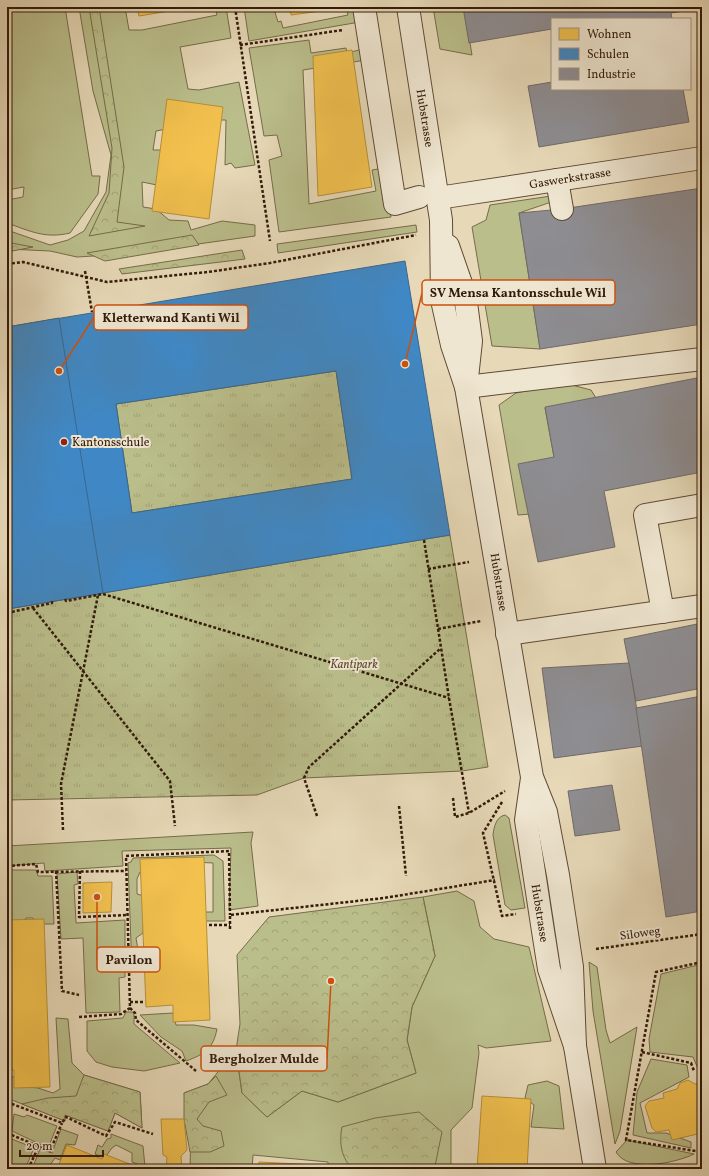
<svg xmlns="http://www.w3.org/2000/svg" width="709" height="1176" viewBox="0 0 709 1176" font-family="Vollkorn,serif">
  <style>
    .green { fill: #babe8b; stroke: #766c4a }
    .forest { fill: url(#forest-crowns); stroke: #766c4a }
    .park { fill: url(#park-tufts); stroke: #766c4a }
    .homes { fill: #f2c14e; stroke: #b88f39 }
    .schools { fill: #3f88c5; stroke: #3b678d; fill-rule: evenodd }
    .industry { fill: #8d8d92; stroke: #726a69 }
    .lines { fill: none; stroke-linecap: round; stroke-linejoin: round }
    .minor-casing { stroke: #5f4a35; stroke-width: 24 }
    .path { stroke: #321a09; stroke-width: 2.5; stroke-dasharray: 3 2; stroke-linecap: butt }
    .minor { stroke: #efe6d1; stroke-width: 22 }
    .poi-dot { fill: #8f2418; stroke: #efe6d1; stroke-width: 1.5 }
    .labels { text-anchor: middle; stroke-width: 4; stroke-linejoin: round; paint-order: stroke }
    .street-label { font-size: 12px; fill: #321a09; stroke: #efe6d1 }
    .poi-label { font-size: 12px; fill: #321a09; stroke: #efe6d1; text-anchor: start }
    .park-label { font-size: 12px; font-style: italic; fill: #5b4b30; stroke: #efe6d1 }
    .leader { fill: none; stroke: #cd500c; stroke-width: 1.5 }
    .callout-dot { fill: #cd500c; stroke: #efe6d1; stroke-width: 1.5 }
    .callout { fill: #efe6d1; stroke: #cd500c; stroke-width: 1.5 }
    .callout-label { font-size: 13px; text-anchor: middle; font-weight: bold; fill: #321a09 }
  </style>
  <defs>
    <pattern id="forest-crowns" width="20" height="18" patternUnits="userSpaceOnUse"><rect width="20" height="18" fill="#babe8b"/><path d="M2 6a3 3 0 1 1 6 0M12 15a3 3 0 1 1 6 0" fill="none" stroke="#a0a377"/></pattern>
    <pattern id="park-tufts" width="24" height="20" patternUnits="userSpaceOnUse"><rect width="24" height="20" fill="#babe8b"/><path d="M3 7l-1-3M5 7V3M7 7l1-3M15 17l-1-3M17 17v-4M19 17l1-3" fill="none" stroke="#a0a377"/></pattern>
  </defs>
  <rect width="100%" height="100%" fill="#e7d9b8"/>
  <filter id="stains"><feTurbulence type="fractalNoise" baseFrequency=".005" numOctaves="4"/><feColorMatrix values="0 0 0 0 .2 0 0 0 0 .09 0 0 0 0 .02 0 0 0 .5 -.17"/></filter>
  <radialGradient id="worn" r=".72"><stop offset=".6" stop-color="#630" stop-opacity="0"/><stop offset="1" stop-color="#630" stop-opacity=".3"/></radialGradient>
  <!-- green -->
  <g class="green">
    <path d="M7,7H65L92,176H100L98,194L70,233C45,239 30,231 7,223V200L23,197L24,187L7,190Z"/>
    <path d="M79,7H125L129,30H142L217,15L215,7H226L231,38L180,47L188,89L199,90L239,82L255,165L235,168L231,163L225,165L226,120H215L156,131L153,150H161L157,185L142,182L143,207L156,209L169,220L188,221L191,230L222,221L255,225V236L127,254L77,257L50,251L7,249V230L50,245L68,240L84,231L106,192L111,155L93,91Z"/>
    <path d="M244,7H280L274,9L278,22L281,21L283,28L348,15L346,7H357L360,22L249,41Z"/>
    <path d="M433,7H464L472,55L440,49Z"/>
    <path d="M309,40L311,53L346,48L347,53L363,49L366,60L303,70L309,204L376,191L372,170L384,168L391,217L279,232L269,160L282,156L277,135L264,136L249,48Z"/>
    <path d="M558,195L563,198L519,213L540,349L492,346L472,227L486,220L490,205Z"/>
    <path d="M416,225L417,232L278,253L277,244Z"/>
    <path d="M564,383L591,390L596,398L545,408L554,457L544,513L518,515L499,405L516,393Z"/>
    <path d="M505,815L509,818L525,908L511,910L505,905L493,835C494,827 496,817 505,815Z"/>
    <path d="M253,832L251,843L258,906L229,910L231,848L122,851L123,866L45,871L44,863L7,866V846Z"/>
    <path d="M214,855L223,861L225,921H204L202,912H213V863L193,862L171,871L140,872L137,879V894L144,896L143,933L136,938L138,950L144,953L143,970H132L128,863L131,862L133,858Z"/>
    <path d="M7,870H36L38,876H52L54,924H36L33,918H26L22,924L7,935Z"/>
    <path d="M77,872L78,884L74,885L76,923L125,920V977L119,978L120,1012L86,1013L83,938L61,939L57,874Z"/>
    <path d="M457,891L474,901L480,927L494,939L529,947L551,1041L486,1048L478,1045L479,1053L472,1108L451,1130V1169H328V1162L253,1155L252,1169H190L191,1126L184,1093L208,1084L236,1050L242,1093L267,1117L302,1091L338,1102L416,1073L407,1040L412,1007L435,956L423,897Z"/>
    <path d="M589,962L597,967L606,1030L610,1043L637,1027L620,1131L615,1144L593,1011Z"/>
    <path d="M702,964V1071H699L693,1057L650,1052L649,1039L661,974Z"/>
    <path d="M126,1012H134V1024L180,1063L144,1071L112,1067L96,1062L87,1051V1021L123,1018Z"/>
    <path d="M173,1013L176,1025H194L217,1029C213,1049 205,1054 186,1061L182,1051L161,1037L140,1015Z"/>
    <path d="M56,1018L68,1019L72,1063L84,1075L140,1092L142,1128L115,1113L108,1131L65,1115V1121L7,1098V1077H17L18,1086L38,1088L53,1093L60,1089Z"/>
    <path d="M651,1059L687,1065L689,1077L640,1103L647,1133H666L691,1142V1148L633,1135L637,1092Z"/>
    <path d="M547,1081L559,1086L564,1129L531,1127L534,1105L525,1098L528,1085Z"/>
    <path d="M14,1114L24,1117L27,1115L57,1126L48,1148L12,1131Z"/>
    <path d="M61,1129L78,1135L75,1145L66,1144L60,1160L55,1158L50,1165H44L43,1169H32L40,1149L52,1153Z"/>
    <path d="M111,1134L143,1146L145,1167L132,1162V1153L116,1145L111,1149L105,1158L95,1154L98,1145L102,1147L107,1139L111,1138Z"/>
    <path d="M7,1137L34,1148L25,1169H7Z"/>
    <path d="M627,1140L694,1154C676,1163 628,1173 616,1152Z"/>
  </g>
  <!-- forest -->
  <g class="forest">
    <path d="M89,7H99L124,167L117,222L145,226L89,236L109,193L112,148Z"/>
    <path d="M192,235L199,245L105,261L87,253Z"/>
    <path d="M11,243L33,247L7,252V244Z"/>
    <path d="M242,250L245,259L122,274L119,269Z"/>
    <path d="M423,897L435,956L412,1007L407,1040L416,1073L338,1102L302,1091L267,1117L242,1093L236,1050L240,1024L237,955L269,917Z"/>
    <path d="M84,1075L140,1092L142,1128L115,1113L108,1131L65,1115V1121L22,1104L48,1098L76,1096Z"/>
    <path d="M216,1076L227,1095L209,1102L197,1119L203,1126L221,1131L224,1146L210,1152H190L184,1119V1093L208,1084Z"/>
    <path d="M419,1112L442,1132L435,1166L432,1169H353C341,1158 339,1143 342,1127L375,1118Z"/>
  </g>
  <!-- park -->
  <g class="park">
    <path d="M336,371L352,479L132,513L116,404Z"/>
    <path d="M450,535L488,767L462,771L304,778L257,795L7,800V609Z"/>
  </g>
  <!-- homes -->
  <g class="homes">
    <path d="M137,7H194L139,16Z"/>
    <path d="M290,7H343V8L291,15Z"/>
    <path d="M352,50L372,187L318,196L313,56Z"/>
    <path d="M167,99L223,107L209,219L152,211Z"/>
    <path d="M204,857L210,1020L173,1022V1005L146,1007L140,859Z"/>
    <path d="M112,882L111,912L83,913V883Z"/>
    <path d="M44,919L50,1087L14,1088V1070H7V920Z"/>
    <path d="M688,1080L695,1084L702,1083V1133L672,1140L669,1130L656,1132L652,1128L645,1106L649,1101L664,1098L663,1093L677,1089L680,1083Z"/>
    <path d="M482,1096L531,1099L527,1169H477Z"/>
    <path d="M161,1119H184L187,1150L181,1156L182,1169H166L167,1157L163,1155Z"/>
    <path d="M67,1145L102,1159L104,1154L140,1168L57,1169Z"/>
    <path d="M259,1162L318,1165V1169H258Z"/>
  </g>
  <!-- schools -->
  <g class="schools">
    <path d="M405,261L450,535L7,609V327ZM336,371L352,479L132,513L116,404Z"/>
    <path d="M59,318L103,593L7,609V327Z"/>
  </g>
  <!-- industry -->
  <g class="industry">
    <path d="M463,7H702V8L671,13L672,19H552V29L469,43Z"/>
    <path d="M552,82V89H683L689,122L539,147L528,86Z"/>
    <path d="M702,188V324L540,349L519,213L562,209Z"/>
    <path d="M702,377V472L604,491L615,547L538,562L518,464L554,457L545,407Z"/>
    <path d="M702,623V688L636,701L624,639Z"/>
    <path d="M629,663L643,746L554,758L542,668Z"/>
    <path d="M702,696V911L666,917L636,708Z"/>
    <path d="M612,785L620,830L575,836L568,791Z"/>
  </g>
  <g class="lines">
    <!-- minor casing -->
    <g class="minor-casing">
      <g id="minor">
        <path d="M364,7L395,204L419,197"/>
        <path d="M408,7L441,220L442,300L452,345L466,387L532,777L546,812L558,875L572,967L575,1046"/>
        <path d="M557,180L562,209"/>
        <path d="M438,198L702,158"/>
        <path d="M448,246L465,295L471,341L467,378"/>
        <path d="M466,387L702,359"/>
        <path d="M663,612L645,515L702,505"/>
        <path d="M507,634L702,606"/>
        <path d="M532,778L526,820L543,931L549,969L575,1046L595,1169"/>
      </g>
    </g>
    <!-- path -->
    <g class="path">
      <path d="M235,7L270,241"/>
      <path d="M240,45L343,30"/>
      <path d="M7,264L23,262L107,282L208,272L270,263L416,235"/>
      <path d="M85,271L92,312"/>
      <path d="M424,540L449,698L469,813"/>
      <path d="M428,569L469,562"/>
      <path d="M65,599L66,601L103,594L449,698"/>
      <path d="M33,608L170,781L175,826"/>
      <path d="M7,613L52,603V601"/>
      <path d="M438,629L481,621"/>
      <path d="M453,798L455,817L469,813L505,791"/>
      <path d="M502,802L483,833L502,916L516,914"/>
      <path d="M399,806L406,876"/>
      <path d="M317,816L304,778L309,767L441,648"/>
      <path d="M63,830L61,784L98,595"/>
      <path d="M7,866L36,864L38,872L126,871"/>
      <path d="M56,871L62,991L79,995"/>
      <path d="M80,871L79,917L127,915"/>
      <path d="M209,925H230"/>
      <path d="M230,929V915L384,898L495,880"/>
      <path d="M596,949L702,934"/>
      <path d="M702,962L656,972L626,1140L702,1152"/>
      <path d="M130,1002H145"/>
      <path d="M130,1008L135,1013L136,1020L196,1071"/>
      <path d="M79,1017L121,1014L130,1008L126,856L229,851L230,915"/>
      <path d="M642,1052L691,1063L694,1071"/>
      <path d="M7,1102L62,1123L66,1117L106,1136L115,1122L153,1134"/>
      <path d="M7,1133L50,1151L62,1123"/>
      <path d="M698,1137L702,1159"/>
      <path d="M28,1169L39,1146"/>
    </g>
    <!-- minor -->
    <use href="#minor" class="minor"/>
  </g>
  <!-- markers -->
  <circle class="poi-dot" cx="64" cy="442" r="4"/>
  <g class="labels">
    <!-- street labels -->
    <g class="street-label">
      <text transform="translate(425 118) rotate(81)" y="4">Hubstrasse</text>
      <text transform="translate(570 178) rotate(-9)" y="4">Gaswerkstrasse</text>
      <text transform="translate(499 582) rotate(81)" y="4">Hubstrasse</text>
      <text transform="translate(540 913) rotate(81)" y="4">Hubstrasse</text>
      <text transform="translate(640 933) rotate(-8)" y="4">Siloweg</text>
    </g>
    <!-- poi labels -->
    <g class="poi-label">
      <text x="72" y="446">Kantonsschule</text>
    </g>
    <!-- park labels -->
    <g class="park-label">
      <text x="354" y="668">Kantipark</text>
    </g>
  </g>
  <!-- callouts -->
  <path class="leader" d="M405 364L422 293M59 371L94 317M97 897L97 960M331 981L327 1059"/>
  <g class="callout-dot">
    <circle cx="405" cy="364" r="4"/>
    <circle cx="59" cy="371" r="4"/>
    <circle cx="97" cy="897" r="4"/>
    <circle cx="331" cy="981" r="4"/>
  </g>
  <g class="callout">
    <rect x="422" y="280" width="193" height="25" rx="4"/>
    <rect x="94" y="305" width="154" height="25" rx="4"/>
    <rect x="97" y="947" width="63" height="25" rx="4"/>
    <rect x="201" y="1046" width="126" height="25" rx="4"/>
  </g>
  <g class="callout-label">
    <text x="518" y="297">SV Mensa Kantonsschule Wil</text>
    <text x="171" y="322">Kletterwand Kanti Wil</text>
    <text x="129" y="964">Pavilon</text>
    <text x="264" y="1063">Bergholzer Mulde</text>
  </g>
  <!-- margin -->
  <rect width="709" height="1176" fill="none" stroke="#e7d9b8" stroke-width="24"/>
  <rect x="8" y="8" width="693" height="1160" fill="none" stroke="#321a09" stroke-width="2"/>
  <rect x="12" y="12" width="685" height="1152" fill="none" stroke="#321a09"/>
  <!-- legend -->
  <rect x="551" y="18" width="140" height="72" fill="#efe6d1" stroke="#a39481"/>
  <rect x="559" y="28" width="20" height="12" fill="#f2c14e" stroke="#a39481"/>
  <text x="587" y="38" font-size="12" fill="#321a09">Wohnen</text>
  <rect x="559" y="48" width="20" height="12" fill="#3f88c5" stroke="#a39481"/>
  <text x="587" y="58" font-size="12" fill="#321a09">Schulen</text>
  <rect x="559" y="68" width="20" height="12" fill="#8d8d92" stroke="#a39481"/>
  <text x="587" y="78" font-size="12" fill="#321a09">Industrie</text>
  <!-- scale -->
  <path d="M20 1150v6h83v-6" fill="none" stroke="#321a09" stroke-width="2"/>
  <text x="26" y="1150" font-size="12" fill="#321a09" stroke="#efe6d1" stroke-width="3" paint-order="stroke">20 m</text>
  <rect width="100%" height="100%" filter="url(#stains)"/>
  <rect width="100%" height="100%" fill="url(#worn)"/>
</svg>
